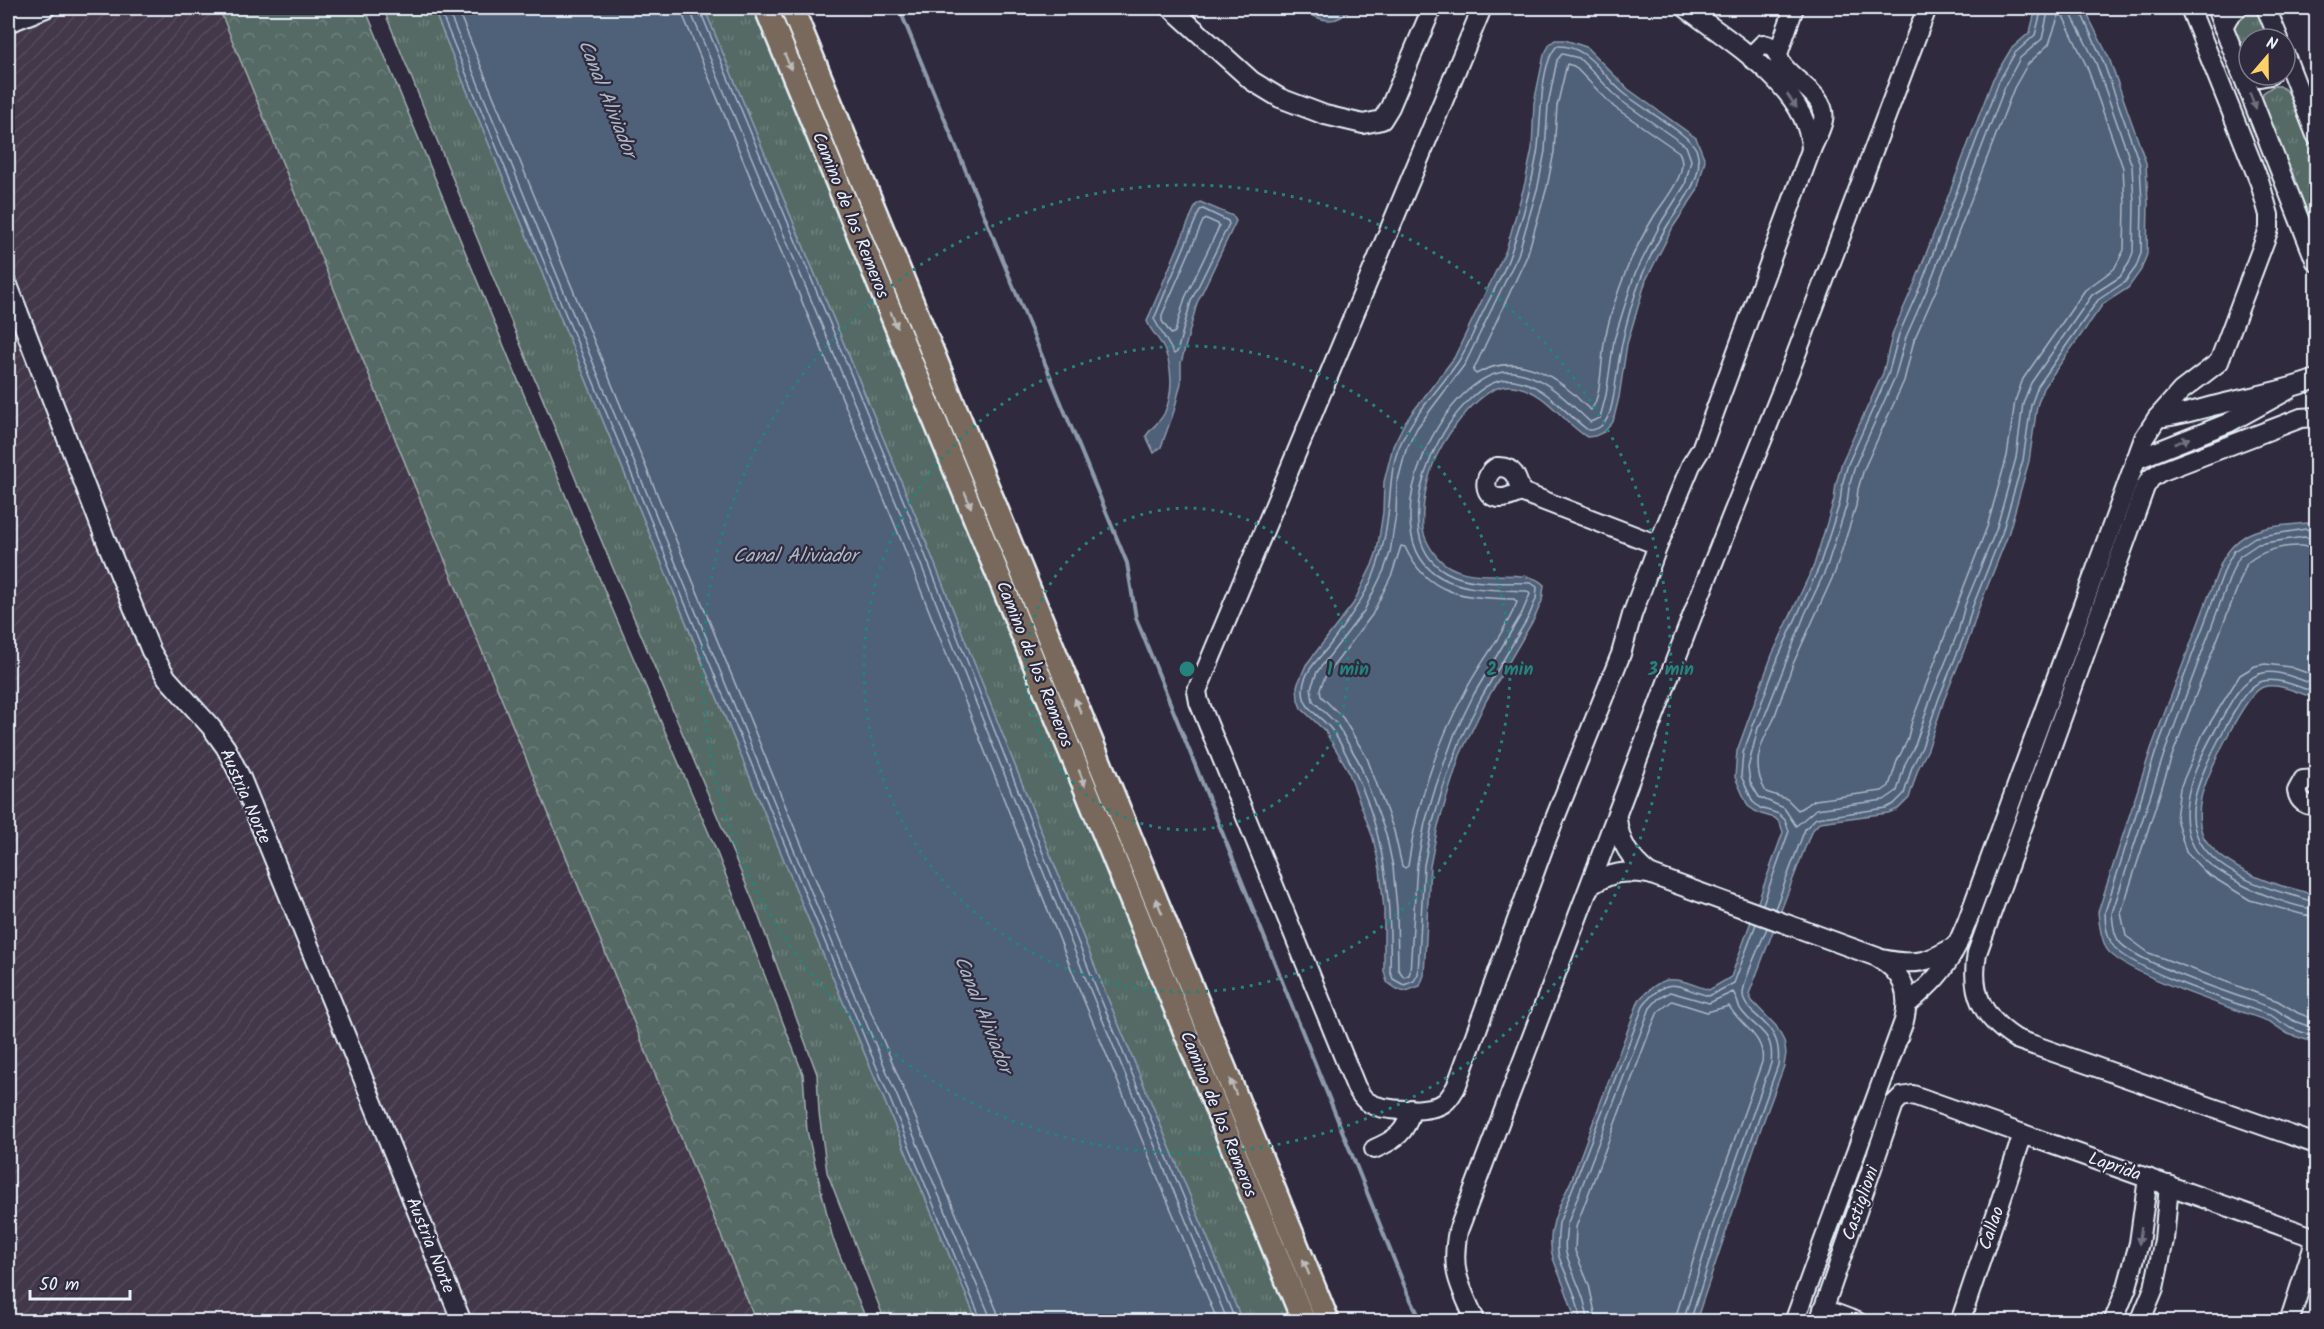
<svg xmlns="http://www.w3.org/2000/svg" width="2324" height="1329" viewBox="0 0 2324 1329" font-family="Kalam,sans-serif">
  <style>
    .industrial { fill: url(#industrial-furrows) }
    .grass { fill: url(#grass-tufts); stroke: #9faeae; stroke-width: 1.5 }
    .forest { fill: url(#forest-crowns); stroke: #9faeae; stroke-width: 1.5 }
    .water { fill: #4f6079; stroke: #8c9aac; stroke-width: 1.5 }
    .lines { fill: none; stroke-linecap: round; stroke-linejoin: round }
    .shore { stroke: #abb7c5; stroke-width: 1.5 }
    .stream { stroke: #8c9aac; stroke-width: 4 }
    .minor-casing { stroke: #e8f1f8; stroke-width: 22 }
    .major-casing { stroke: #e8f1f8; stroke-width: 27 }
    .minor { stroke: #2f2a3d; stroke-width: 18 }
    .major { stroke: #78695c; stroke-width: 22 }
    .oneway { fill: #bbbbba }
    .oneway2 { fill: #70707e }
    .ring { fill: none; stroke: #25827c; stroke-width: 3; stroke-dasharray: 3 6 }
    .labels { text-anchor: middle; stroke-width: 4.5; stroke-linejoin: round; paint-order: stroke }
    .street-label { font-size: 18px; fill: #e8f1f8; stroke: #2f2a3d }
    .water-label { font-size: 20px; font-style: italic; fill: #abb7c5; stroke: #2f2a3d }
    .centre { fill: #25827c; stroke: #2f2a3d; stroke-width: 3 }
    .ring-label { font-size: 18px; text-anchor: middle; font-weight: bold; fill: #25827c; stroke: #2f2a3d; stroke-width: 4.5; stroke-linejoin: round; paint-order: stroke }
  </style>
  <defs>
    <pattern id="industrial-furrows" width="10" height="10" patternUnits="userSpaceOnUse" patternTransform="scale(1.5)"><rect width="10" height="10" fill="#423849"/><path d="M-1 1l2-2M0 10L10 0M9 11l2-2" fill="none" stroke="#544c5b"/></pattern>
    <pattern id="grass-tufts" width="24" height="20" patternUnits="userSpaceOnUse" patternTransform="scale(1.5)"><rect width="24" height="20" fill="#566a65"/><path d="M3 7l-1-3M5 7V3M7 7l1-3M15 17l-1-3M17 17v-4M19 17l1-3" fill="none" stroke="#6e807c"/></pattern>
    <pattern id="forest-crowns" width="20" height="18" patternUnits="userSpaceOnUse" patternTransform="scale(1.5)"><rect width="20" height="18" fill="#566a65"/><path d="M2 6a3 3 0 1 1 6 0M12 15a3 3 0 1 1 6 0" fill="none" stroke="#6e807c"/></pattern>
  </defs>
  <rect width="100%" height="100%" fill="#2f2a3d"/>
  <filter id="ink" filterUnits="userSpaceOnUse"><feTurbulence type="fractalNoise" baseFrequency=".0167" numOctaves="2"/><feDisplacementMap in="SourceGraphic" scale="12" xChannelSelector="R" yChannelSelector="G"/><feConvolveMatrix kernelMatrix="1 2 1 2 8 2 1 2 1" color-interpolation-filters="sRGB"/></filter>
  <g filter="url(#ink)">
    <!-- industrial -->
    <path class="industrial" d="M8,8H219L756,1321H8Z"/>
    <!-- grass -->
    <g class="grass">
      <path d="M383,8H433L812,928L977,1321H885L827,1172L819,1113L817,1074L753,901L578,485Z"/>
      <path d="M704,8H755L1293,1321H1242L1103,987L916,517Z"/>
      <path d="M2254,12L2262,19L2270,39H2249V63L2234,29L2235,22L2244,13Z"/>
      <path d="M2273,86H2280L2288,92L2316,161V242L2262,101L2263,93Z"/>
    </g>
    <!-- forest -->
    <path class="forest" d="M219,8H365L608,599L714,845L803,1074L807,1131L833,1239L867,1321H756Z"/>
    <!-- water -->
    <g class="water">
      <path d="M433,8H704L916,517L1103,987L1242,1321H977L812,928Z"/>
      <path d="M1295,8H1351C1334,30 1316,17 1295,8Z"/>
      <path d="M2036,8H2084L2109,58L2146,163L2148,203L2147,254L2141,270L2128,288L2103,304L2043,388L2037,406L2029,461L2008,535L1978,610L1970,636L1944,700L1928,749L1918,769L1909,798L1898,809L1888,813L1820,822L1811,832L1749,994L1752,1001L1776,1026L1784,1041L1786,1053L1784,1066L1761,1128L1696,1321H1575C1570,1297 1561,1281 1553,1258C1545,1231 1560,1204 1571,1181L1639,1000C1666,970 1675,979 1709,990L1731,977L1783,832L1780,823L1775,818L1758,813L1748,806L1735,777L1737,751L1772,655L1814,565L1834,500L1836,484L1842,462L1883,373L1893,332L1916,280L1993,79L2011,49L2030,32Z"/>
      <path d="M1555,40H1565L1586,47L1628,89L1696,138L1705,160L1697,191L1673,227L1646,280L1627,344L1619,397L1613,422L1604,432L1595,436L1587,437C1561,421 1547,391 1513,386C1483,381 1447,434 1436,457C1427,478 1421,507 1423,529C1424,538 1431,550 1437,557C1466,590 1523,563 1544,585L1542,601L1534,619L1486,701L1460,755L1449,790L1438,826L1430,866L1424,975L1420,986L1406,991L1397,989L1387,982L1384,971V910L1380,869L1373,838L1347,768L1325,731L1301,708L1298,700L1297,686L1306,665L1353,604L1372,565L1377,551L1383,512L1384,482L1393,446L1405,422L1454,358L1506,250L1525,183L1532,149L1534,103L1544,55L1550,44Z"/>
      <path d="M1200,202L1233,216L1236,221L1197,303L1181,363V383L1174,411L1161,447L1154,453L1146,436C1151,428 1159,423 1164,414C1174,393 1173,365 1162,345C1157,336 1150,330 1147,321L1191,216L1196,205Z"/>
      <path d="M2308,523L2316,528V699C2302,694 2279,682 2263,687C2245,693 2205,778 2201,798C2198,812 2198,831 2207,842C2225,865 2255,878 2282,886C2293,889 2306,891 2316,897V1043L2288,1034L2270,1022C2238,1010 2120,973 2106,948C2101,937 2099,924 2098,912L2151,749L2221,563C2241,525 2270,527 2308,523Z"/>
    </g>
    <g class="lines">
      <!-- shore -->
      <g class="shore">
        <path d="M439,8L982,1322"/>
        <path d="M447,8L824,923L989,1314L990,1322"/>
        <path d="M457,8L832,919L997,1311L999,1322"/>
        <path d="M682,8L684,18L895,525L1082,996L1218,1322"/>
        <path d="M691,8L692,15L904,522L1091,992L1228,1322"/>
        <path d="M699,8L911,519L1097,990L1236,1322"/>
        <path d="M2049,8L2042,39L2020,58L2006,84L1929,285L1906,337L1895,377L1855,466L1849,487L1847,504L1826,569L1805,614L1764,718L1758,728L1748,768L1750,782L1759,797L1784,808L1796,826L1816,809L1884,800L1897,791L1905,764L1915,745L1932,695L1958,632L1965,605L1996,530L2016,458L2023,403L2031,383L2092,295L2120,277L2129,263L2133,252L2134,203L2132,166L2096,63L2072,16L2071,8"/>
        <path d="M2059,15L2063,16L2087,67L2123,168L2125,204L2124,250L2114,269L2085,290L2023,379L2015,401L2007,456L1987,527L1912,721L1907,741L1897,761L1889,786L1882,791L1815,800L1798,810L1787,799L1766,792C1751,766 1759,746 1773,721L1793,664L1835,572L1856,506L1858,489L1864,469L1904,381L1914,340L1937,288L2014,88L2027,65L2049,44Z"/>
        <path d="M1557,46C1589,45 1602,76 1625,94C1640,107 1690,135 1696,149C1707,174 1682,203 1669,223C1639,270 1623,325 1616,380C1613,398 1612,431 1588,430C1563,412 1546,385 1514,380C1455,371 1374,533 1446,572C1471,586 1503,582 1531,583L1537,587L1536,599L1529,616L1481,698L1462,736L1443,788L1432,825L1424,865L1418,974L1414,981L1404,985L1393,979L1390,971C1392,899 1384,828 1351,764C1345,752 1339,739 1331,729C1320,715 1302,709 1303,689C1304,669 1322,657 1332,642C1345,624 1358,607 1368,587C1380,564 1385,540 1388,515C1391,491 1390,467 1400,445C1414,413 1439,390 1458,362C1468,347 1475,328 1483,312C1493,292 1504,273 1511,252C1522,221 1531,187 1537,154C1542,127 1538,66 1557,46Z"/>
        <path d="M1562,54L1579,58L1620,100L1686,146L1691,160L1685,185L1662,221L1634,276L1614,340L1606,395L1600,418L1590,422C1568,402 1546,376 1514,372C1447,363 1363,536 1442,578C1468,592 1499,589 1527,591L1530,594L1522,613L1474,694L1455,733L1436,786L1425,823L1417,864L1410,972L1409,975L1404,977L1398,969L1397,909L1393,867L1386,834L1359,762L1336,723L1313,701L1311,688L1317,672L1364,611L1384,570L1390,553L1396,514L1397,484L1406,450L1417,428L1465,364L1518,255L1538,186L1545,151L1548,105L1557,60Z"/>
        <path d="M1567,64L1574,66L1614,107L1679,152C1691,172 1663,201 1653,218C1643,235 1633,253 1626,271C1617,293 1610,316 1605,338C1601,355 1602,398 1591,410C1583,405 1578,397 1570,391C1542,367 1510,355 1476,374L1473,371L1527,256L1547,187L1554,152L1557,106Z"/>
        <path d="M1203,209L1228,221L1229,224L1191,301L1177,352L1174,354L1154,319L1196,219L1200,210Z"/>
        <path d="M1207,219L1218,224L1219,227L1185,298L1175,332L1171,334L1162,321V315L1203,221Z"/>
        <path d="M2316,532L2306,529L2255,537L2234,551L2226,566L2156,751L2105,912C2105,923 2106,934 2112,944C2125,968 2241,1005 2272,1016L2290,1028L2316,1037"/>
        <path d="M2316,540L2304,537L2258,544L2240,556L2233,569L2164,754L2112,913C2113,922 2113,932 2118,940C2131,962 2245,998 2275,1009L2294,1021L2316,1029"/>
        <path d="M1401,546L1405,547C1427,596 1466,598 1514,599L1517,602C1505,633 1481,661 1466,690C1437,744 1416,805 1408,866L1405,868L1402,866L1394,831L1367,758L1343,718L1321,696L1320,689L1325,677L1372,615L1392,574Z"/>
        <path d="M2316,549C2311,549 2307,547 2302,546C2283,545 2261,551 2247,563L2172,756L2121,913L2126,936L2149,953L2278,1001L2298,1013L2316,1020"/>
        <path d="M2316,676L2290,667L2265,664L2255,666L2240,675L2203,734L2180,788L2176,818L2186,852L2206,873L2250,900L2316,918"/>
        <path d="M2316,685C2300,680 2276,668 2259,674C2238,683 2228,708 2217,727C2198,760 2173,809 2194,847C2203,863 2224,874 2239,883C2255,892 2299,909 2316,909"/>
        <path d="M2316,693C2301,688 2279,677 2263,681C2245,686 2235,712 2226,726C2213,750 2192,789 2193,816C2194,865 2256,886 2295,896C2302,898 2309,901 2316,902"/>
        <path d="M1763,904L1789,831L1785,820L1779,814L1760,808L1753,802L1741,776L1743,753L1778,658L1819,567L1840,502L1842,485L1848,464L1888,375L1899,334L1922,282L1999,81L2015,53L2035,35L2042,8"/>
        <path d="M1775,909L1805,829L1816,818L1886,808L1894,804L1904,794L1912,767L1922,747L1939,698L1965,634L1972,608L2002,533L2023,460L2031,405L2038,386L2098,300L2125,282L2136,267L2141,253L2142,203L2140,165L2103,61L2079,8"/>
        <path d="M1580,1322C1579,1298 1567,1279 1559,1257C1556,1246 1558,1234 1559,1223L1644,1004C1670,973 1677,988 1709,996L1734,983L1756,924"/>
        <path d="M1588,1322C1586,1296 1573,1277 1566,1253C1564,1244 1566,1234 1567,1225L1650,1008L1658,999L1670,992L1709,1003L1733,992C1737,997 1737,1004 1741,1010C1756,1031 1775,1031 1771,1063L1713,1225L1683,1322"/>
        <path d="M1597,1322L1589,1285L1575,1251L1576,1227L1651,1028L1658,1012L1672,1001L1707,1012L1729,1006C1740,1026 1766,1036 1762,1062L1705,1222L1674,1322"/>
        <path d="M1690,1322L1720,1228L1778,1065C1784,1019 1744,1019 1743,994C1743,980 1761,943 1767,928"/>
      </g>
      <!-- stream -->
      <path class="stream" d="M899,8L1127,563L1136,618L1407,1292L1422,1322"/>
      <!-- minor casing -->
      <g class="minor-casing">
        <g id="minor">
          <path d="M1171,8L1252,81L1280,98L1325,115L1363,124L1382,120L1390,107L1432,8"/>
          <path d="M1482,8L1197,691L1199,702L1356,1087C1360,1093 1362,1099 1368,1102C1381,1112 1432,1113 1445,1102C1450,1098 1453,1092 1456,1087L1547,838L1621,654L1632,615L1658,545L1691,465L1701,449L1811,150C1815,140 1821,130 1823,120C1828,96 1793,82 1781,63"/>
          <path d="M1686,8C1729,41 1810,89 1811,150"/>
          <path d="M2216,8L2316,262"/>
          <path d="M2266,8L2279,39"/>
          <path d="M8,23L46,8"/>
          <path d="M2223,27L2229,16L2238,8"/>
          <path d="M1778,54L1794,8"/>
          <path d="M2285,55L2316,135"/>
          <path d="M1752,59L1755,52L1763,44C1775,46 1777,52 1781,63L1776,72"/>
          <path d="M2241,72L2260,77L2270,75"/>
          <path d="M8,285L107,543L151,651L167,678L211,727L226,748L241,778L462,1322"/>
          <path d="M2316,417L2301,418L2160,472L2151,478L2145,487L1977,953C1970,994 1982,1017 2016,1039L2316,1144"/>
          <path d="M2157,418C2180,416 2199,409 2221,404C2253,396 2285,391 2316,379"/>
          <path d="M2135,460L2228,423L2288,390"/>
          <path d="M1497,467C1514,466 1517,478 1521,492C1515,494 1508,498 1502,498C1482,499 1482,475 1497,467Z"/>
          <path d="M1521,492L1658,545"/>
          <path d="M2316,779L2303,780L2297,791C2299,801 2306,807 2316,804"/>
          <path d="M1649,874L1877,957C1903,972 1911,992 1904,1021L1794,1322"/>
          <path d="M1590,886C1613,871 1623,871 1649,874C1630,858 1620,844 1617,819"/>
          <path d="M1957,945L1967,922L2144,438L2157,418L2181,391L2219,362L2269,229V215L2260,183L2190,8"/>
          <path d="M1882,959C1915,966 1928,963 1957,945C1944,972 1931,984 1908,1004"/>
          <path d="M1374,1149C1395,1140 1407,1132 1411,1109"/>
          <path d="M1823,1309L1858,1322"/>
          <path d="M1476,1322C1460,1285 1450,1272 1458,1231L1701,593L1794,360L1927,8"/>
          <path d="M1819,1322L1894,1104L1901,1097L1913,1095L2316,1238"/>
          <path d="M1960,1322L2023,1134"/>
          <path d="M2113,1322L2127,1287L2139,1243L2148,1178"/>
          <path d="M2140,1322L2154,1288L2164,1240L2169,1185"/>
          <path d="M2289,1322L2316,1238"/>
        </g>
      </g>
      <!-- major casing -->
      <g class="major-casing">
        <g id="major">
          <path d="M766,8L1304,1322"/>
          <path d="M792,8L1328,1322"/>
        </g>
      </g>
      <!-- minor -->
      <use href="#minor" class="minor"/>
      <!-- major -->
      <use href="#major" class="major"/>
    </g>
    <!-- one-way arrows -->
    <defs><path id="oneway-solid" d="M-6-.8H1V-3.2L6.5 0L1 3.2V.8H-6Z" transform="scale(1.5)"/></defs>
    <g class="oneway">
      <use href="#oneway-solid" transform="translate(788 62) rotate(68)"/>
      <use href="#oneway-solid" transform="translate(894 320) rotate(68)"/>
      <use href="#oneway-solid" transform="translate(968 500) rotate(68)"/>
      <use href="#oneway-solid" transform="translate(1078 706) rotate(-112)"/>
      <use href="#oneway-solid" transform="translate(1082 778) rotate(68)"/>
      <use href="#oneway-solid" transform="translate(1159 906) rotate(-112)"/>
      <use href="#oneway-solid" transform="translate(1233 1087) rotate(-112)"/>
      <use href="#oneway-solid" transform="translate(1306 1267) rotate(-112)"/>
    </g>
    <g class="oneway2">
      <use href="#oneway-solid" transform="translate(1792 101) rotate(55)"/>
      <use href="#oneway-solid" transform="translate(2253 101) rotate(68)"/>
      <use href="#oneway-solid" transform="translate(2182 441) rotate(-22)"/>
      <use href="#oneway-solid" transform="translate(2140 1236) rotate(98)"/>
    </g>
  </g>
  <!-- distance rings -->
  <g class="ring">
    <circle cx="1187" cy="669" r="161"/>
    <circle cx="1187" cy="669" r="323"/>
    <circle cx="1187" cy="669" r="484"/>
  </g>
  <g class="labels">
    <!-- street labels -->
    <g class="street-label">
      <text transform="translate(851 215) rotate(68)" y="6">Camino de los Remeros</text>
      <text transform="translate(1035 664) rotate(68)" y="6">Camino de los Remeros</text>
      <text transform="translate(246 796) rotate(66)" y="6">Austria Norte</text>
      <text transform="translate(1219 1114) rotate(68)" y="6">Camino de los Remeros</text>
      <text transform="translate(2115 1166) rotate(19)" y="6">Laprida</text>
      <text transform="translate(1860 1203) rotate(-71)" y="6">Castiglioni</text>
      <text transform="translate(1991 1228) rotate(-71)" y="6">Callao</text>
      <text transform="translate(431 1245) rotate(68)" y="6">Austria Norte</text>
    </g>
    <!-- water labels -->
    <g class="water-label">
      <text transform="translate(608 98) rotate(68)" y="7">Canal Aliviador</text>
      <text x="795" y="562">Canal Aliviador</text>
      <text transform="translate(984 1014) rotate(68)" y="7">Canal Aliviador</text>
    </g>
  </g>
  <circle cx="1187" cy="669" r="9" class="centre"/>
  <g class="ring-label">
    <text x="1348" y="675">1 min</text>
    <text x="1510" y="675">2 min</text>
    <text x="1671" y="675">3 min</text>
  </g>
  <!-- margin -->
  <rect width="2324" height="1329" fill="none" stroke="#2f2a3d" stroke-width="30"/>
  <rect x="15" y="15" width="2294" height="1299" fill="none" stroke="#e8f1f8" stroke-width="2" filter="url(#ink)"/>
  <!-- north arrow -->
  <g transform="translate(2267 57) rotate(20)"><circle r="28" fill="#2f2a3d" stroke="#797a88" stroke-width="1.5"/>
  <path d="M0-4.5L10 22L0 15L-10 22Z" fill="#ffd166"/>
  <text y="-9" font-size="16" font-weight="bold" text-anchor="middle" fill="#e8f1f8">N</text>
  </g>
  <!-- scale -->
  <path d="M30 1290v9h100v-9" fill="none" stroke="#e8f1f8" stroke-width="3"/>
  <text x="39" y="1290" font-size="18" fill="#e8f1f8" stroke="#2f2a3d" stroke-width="4.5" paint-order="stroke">50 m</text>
</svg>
